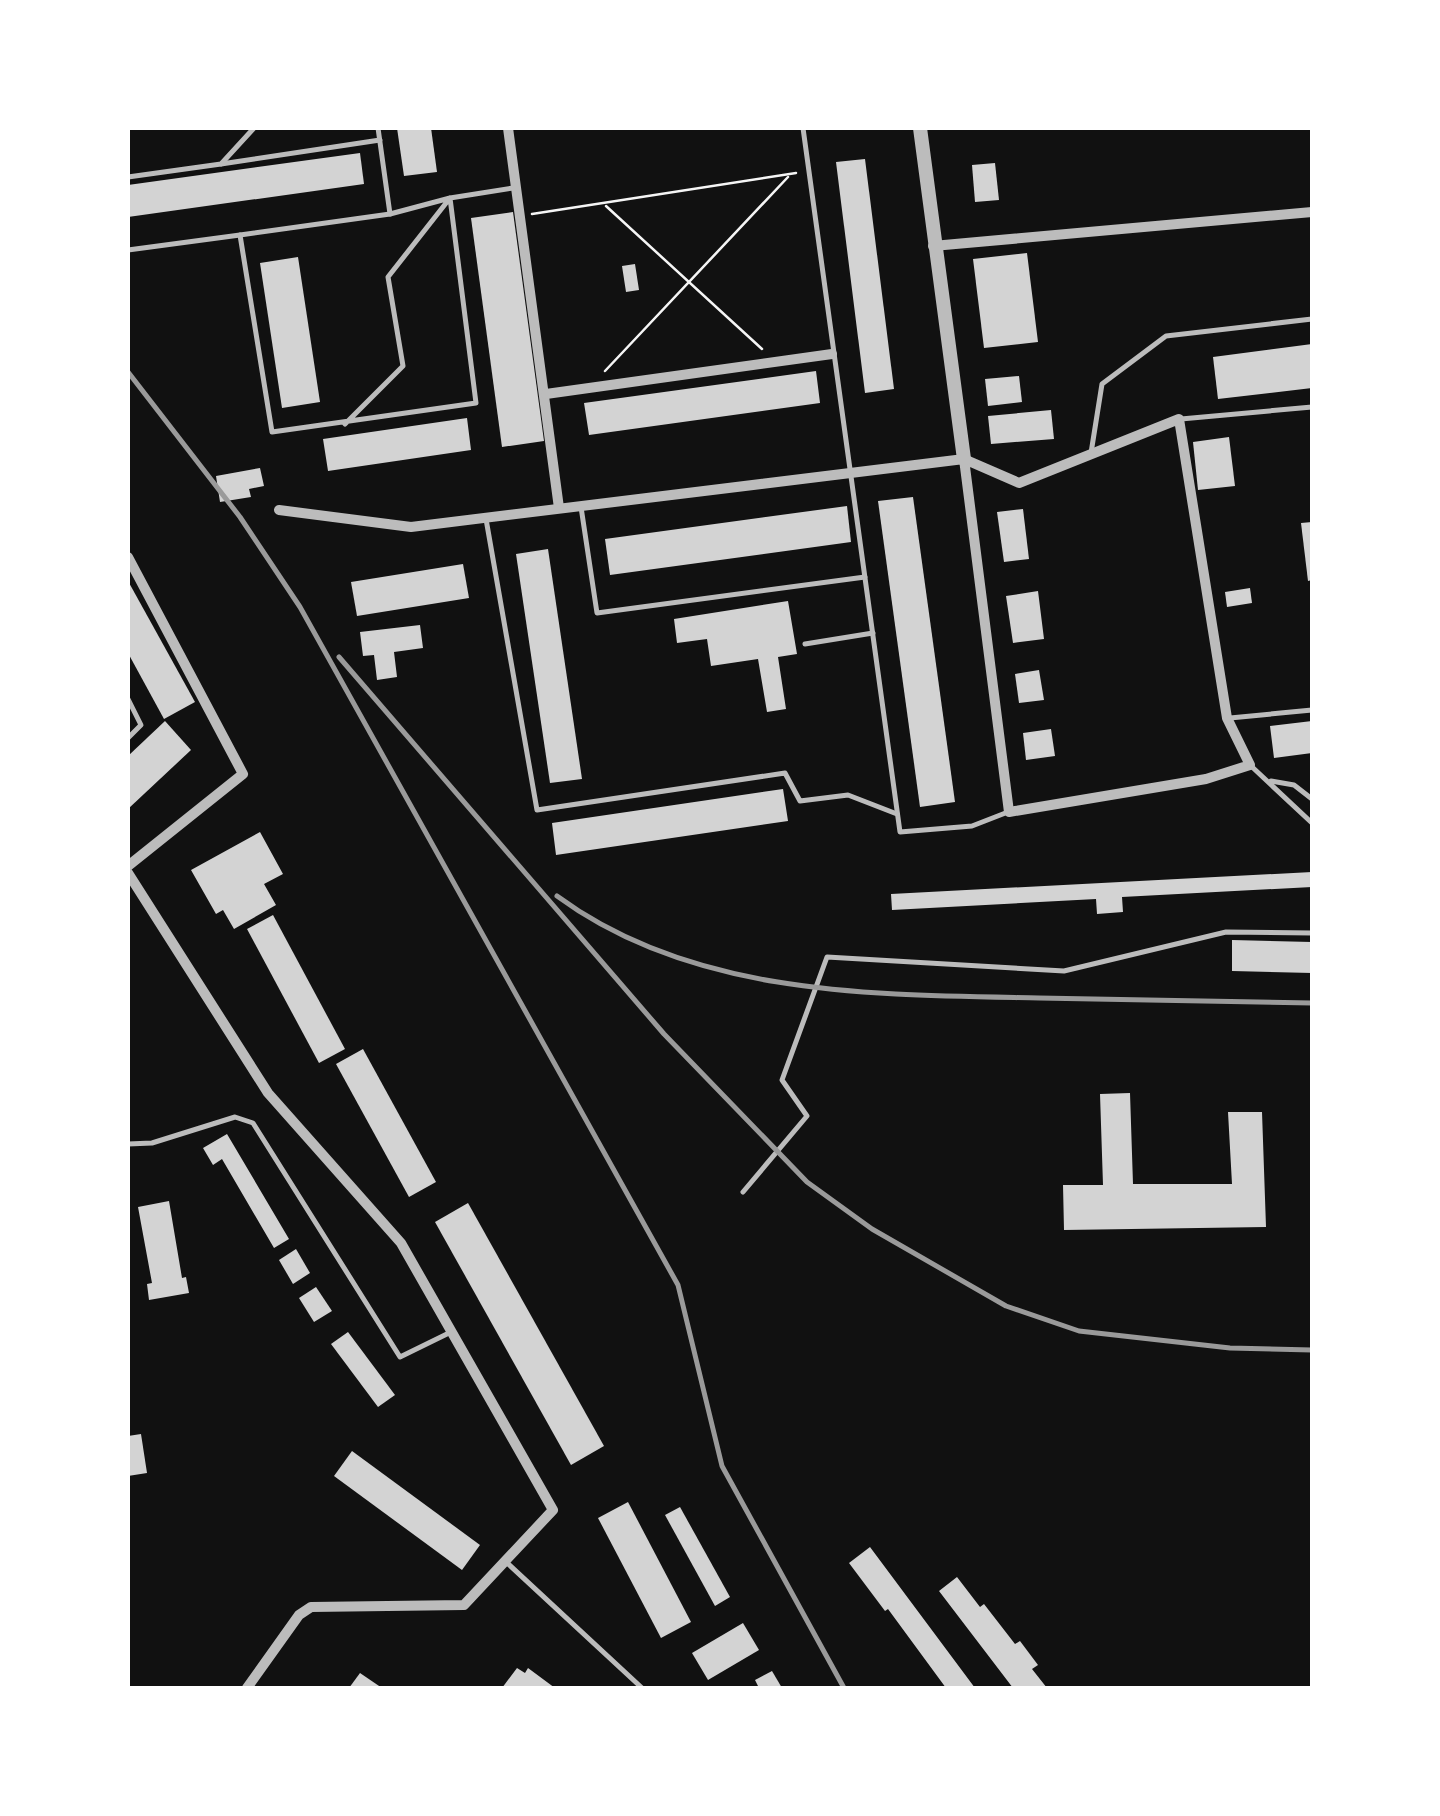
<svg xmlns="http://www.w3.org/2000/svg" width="1440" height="1816" viewBox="0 0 1440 1816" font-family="'DM Sans',sans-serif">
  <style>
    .building { fill: #d3d3d3 }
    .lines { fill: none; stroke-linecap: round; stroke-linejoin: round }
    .path { stroke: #f5f5f5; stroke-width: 2.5 }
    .service { stroke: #bcbcbc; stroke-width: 5 }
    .minor { stroke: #bcbcbc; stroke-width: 10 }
    .tertiary { stroke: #bcbcbc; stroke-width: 14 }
    .rail { stroke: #9a9a9a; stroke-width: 5 }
  </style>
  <rect width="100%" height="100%" fill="#111"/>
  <!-- building -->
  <g class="building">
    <path d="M397,128H431L437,172L404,176Z"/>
    <path d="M360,153L364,184L128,217V185Z"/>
    <path d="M865,159L894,389L865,393L836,162Z"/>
    <path d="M995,163L999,200L975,202L972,165Z"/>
    <path d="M513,212L544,441L502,447L471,218Z"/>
    <path d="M1027,253L1038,342L984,348L973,259Z"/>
    <path d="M298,257L320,402L282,408L260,263Z"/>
    <path d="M635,264L639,290L626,292L622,266Z"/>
    <path d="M1312,344V388L1218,399L1213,357Z"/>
    <path d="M816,371L820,403L589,435L584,403Z"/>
    <path d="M1019,376L1022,402L988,406L985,379Z"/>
    <path d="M1051,410L1054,439L991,444L988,416Z"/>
    <path d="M467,418L471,450L328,471L323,439Z"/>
    <path d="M1229,437L1235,486L1198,490L1193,442Z"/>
    <path d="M260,468L264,486L249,489L251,497L220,502L216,476Z"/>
    <path d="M913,497L955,802L920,807L878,501Z"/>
    <path d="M847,506L851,542L610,575L605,539Z"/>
    <path d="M1023,509L1029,559L1004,562L997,512Z"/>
    <path d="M1312,522V580L1308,581L1301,523Z"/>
    <path d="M548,549L582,779L550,783L516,554Z"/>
    <path d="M463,564L469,598L357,616L351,582Z"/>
    <path d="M128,581L195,702L164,719L128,653Z"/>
    <path d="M1250,588L1252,603L1227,607L1225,592Z"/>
    <path d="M1038,591L1044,639L1013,643L1006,596Z"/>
    <path d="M788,601L797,654L778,657L786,709L767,712L758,659L711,666L707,639L677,643L674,619Z"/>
    <path d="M420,625L423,648L394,652L397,677L377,680L374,655L363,656L360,632Z"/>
    <path d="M1039,670L1044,700L1019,703L1015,674Z"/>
    <path d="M165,721L191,750L128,809V756Z"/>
    <path d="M1312,721V753L1274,758L1270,726Z"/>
    <path d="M1051,729L1055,756L1026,760L1023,733Z"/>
    <path d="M783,789L788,821L556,855L552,823Z"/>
    <path d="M260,832L283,874L264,884L276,905L234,929L223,910L216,914L191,870Z"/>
    <path d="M1312,872V887L1122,897L1123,912L1097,914L1096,899L892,910L891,894Z"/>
    <path d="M273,915L345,1049L319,1063L247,929Z"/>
    <path d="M1232,940L1312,942V973L1232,971Z"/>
    <path d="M363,1049L436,1182L409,1197L336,1064Z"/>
    <path d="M1130,1093L1133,1184H1232L1228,1112H1262L1266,1227L1064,1230L1063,1185H1103L1100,1094Z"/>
    <path d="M227,1134L289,1239L274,1248L222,1159L213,1165L203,1148Z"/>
    <path d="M169,1201L182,1278L186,1277L189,1293L149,1300L147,1284L152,1283L138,1207Z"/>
    <path d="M468,1203L604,1446L571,1465L435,1222Z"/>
    <path d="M296,1249L310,1273L293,1284L279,1260Z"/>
    <path d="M316,1287L332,1311L314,1322L299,1298Z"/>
    <path d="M348,1332L395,1395L378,1407L331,1344Z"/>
    <path d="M141,1434L147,1473L128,1476V1436Z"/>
    <path d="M352,1451L480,1545L462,1570L334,1476Z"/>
    <path d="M628,1502L691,1622L661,1638L598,1518Z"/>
    <path d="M680,1507L730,1597L715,1606L665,1515Z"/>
    <path d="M870,1547L975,1688H946L888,1609L885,1611L849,1563Z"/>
    <path d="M957,1577L980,1607L984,1604L1015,1644L1020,1641L1038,1665L1032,1669L1047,1688H1013L939,1591Z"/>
    <path d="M743,1623L759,1650L708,1680L692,1653Z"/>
    <path d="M517,1668L525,1673L528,1668L555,1688H502Z"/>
    <path d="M772,1671L782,1688H759L755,1680Z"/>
    <path d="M360,1673L382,1688H349Z"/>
  </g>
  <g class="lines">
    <!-- path -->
    <g class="path">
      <path d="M606,206L762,349"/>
      <path d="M532,214L796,173"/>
      <path d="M605,371L788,177"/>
    </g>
    <!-- service -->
    <g class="service">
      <path d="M378,128L390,214"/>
      <path d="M803,128L900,832L972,826L1008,812"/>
      <path d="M221,164L380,140"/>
      <path d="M128,177L221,164L254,128"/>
      <path d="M128,250L240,235"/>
      <path d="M1181,419L1312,407"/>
      <path d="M345,424L403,366L388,277L450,198L476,403L272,432L240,235L390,214L450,198L513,188"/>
      <path d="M1091,453L1102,384L1166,336L1312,319"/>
      <path d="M581,507L597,613L865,577"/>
      <path d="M486,519L537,810L785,773L800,801L848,795L897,814"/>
      <path d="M805,644L873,633"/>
      <path d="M128,699L141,725L128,738"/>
      <path d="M1230,718L1312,710"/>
      <path d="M1250,765L1312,823"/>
      <path d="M1271,781L1294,785L1312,799"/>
      <path d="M128,1144L152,1143L235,1117L253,1123L400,1357L449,1333"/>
      <path d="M743,1192L807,1116L782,1080L827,957L1064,971L1226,932L1312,933"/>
      <path d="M505,1561L642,1688"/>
    </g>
    <!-- minor -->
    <g class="minor">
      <path d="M508,128L559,508"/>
      <path d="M933,246L1312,212"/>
      <path d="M546,394L832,354"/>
      <path d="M1179,419L1227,718L1250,765L1206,779L1009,812L964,459L1019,483Z"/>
      <path d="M279,510L411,527L964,459"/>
      <path d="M128,557L243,774L128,866"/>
      <path d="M128,873L268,1093L401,1243L553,1510L464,1605L311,1607L299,1615L247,1688"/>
    </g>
    <!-- tertiary -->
    <path class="tertiary" d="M920,128L964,459"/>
    <!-- rail -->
    <g class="rail">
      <path d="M128,372L240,517L300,607L678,1285L722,1466L844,1688"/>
      <path d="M339,657L664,1034L807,1182L872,1229L1006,1306L1079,1331L1230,1348L1312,1350"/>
      <path d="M557,896C694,997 876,995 1039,998C1130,1000 1221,1001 1312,1003"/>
    </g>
  </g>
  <!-- border -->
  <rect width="1440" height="1816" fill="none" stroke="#ffffff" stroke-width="260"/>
</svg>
